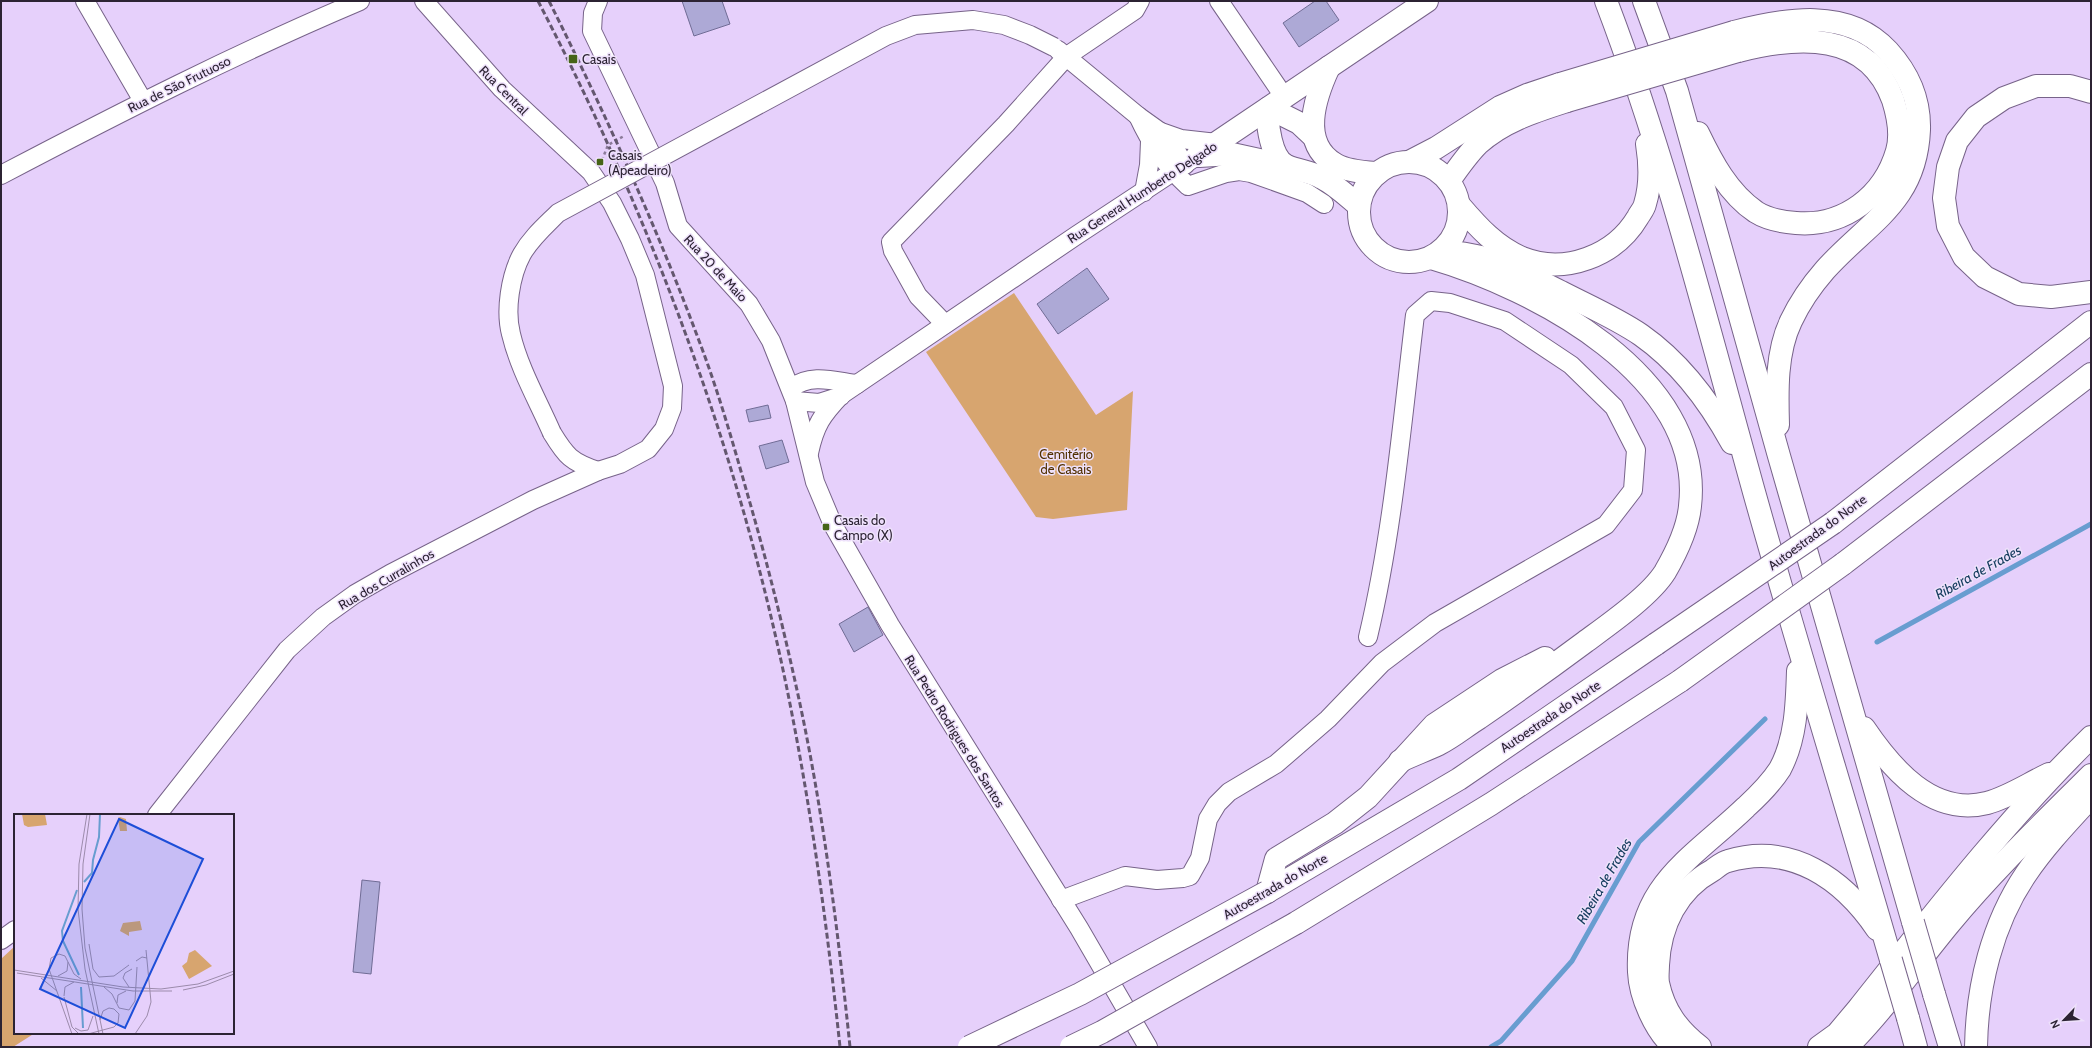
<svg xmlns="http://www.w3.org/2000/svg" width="2092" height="1048" viewBox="0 0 2092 1048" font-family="Cabin,sans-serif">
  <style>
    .green { fill: #d7a56f }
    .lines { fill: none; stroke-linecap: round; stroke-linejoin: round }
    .stream { stroke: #689dd0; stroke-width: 5 }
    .building { fill: #ada9d6; stroke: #706c95 }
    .minor-casing { stroke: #776389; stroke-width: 20 }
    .major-casing { stroke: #776389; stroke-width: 24 }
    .highway-casing { stroke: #776389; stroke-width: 24 }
    .path { stroke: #8b7b99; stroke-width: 2.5; stroke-dasharray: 3 3; stroke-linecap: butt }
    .minor { stroke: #fff; stroke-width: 18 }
    .major { stroke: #fff; stroke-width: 22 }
    .highway { stroke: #fff; stroke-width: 22 }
    .rail { stroke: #64576f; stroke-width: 3; stroke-dasharray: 6 3; stroke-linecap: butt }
    .minor-bridge-casing { stroke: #776389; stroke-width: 20; stroke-linecap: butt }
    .highway-bridge-casing { stroke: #776389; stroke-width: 24; stroke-linecap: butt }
    .minor-bridge { stroke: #fff; stroke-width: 18 }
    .highway-bridge { stroke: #fff; stroke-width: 22 }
    .poi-dot { fill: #466417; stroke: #eee1fb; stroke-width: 1.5 }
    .labels { text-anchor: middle; stroke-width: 3; stroke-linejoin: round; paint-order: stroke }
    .poi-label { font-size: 13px; fill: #2c2333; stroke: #eee1fb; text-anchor: start }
    .street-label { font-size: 13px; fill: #2c2333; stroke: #eee1fb }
    .park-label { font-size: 13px; fill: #513000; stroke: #eee1fb }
    .water-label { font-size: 14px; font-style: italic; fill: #153c5e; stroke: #eee1fb }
    .inset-river { fill: none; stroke: #689dd0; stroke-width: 2 }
    .inset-road { fill: none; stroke: #9c8bab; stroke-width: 1 }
    .view { fill: #1d4ed8; fill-opacity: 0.15; stroke: #1d4ed8; stroke-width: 2 }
    .inset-edge { fill: none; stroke: #2c2333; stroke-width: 2 }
  </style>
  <rect width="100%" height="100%" fill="#e6d0fb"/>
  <!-- green -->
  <g class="green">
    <path d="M1014,293L1096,415L1133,391L1127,510L1053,519L1036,517L926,352Z"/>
    <path d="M15,946V1033H35L13,1047H1V959Z"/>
  </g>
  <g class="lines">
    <!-- stream -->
    <g class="stream">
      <path d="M1877,642L2091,524"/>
      <path d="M1491,1047L1501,1041L1572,961L1639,842L1765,719"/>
    </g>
  </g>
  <!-- building -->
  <g class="building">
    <path d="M682,1H722L730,24L694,36Z"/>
    <path d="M1315,1H1326L1339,20L1299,47L1283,23Z"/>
    <path d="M1087,268L1109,299L1058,334L1037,304Z"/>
    <path d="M768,405L771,418L749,422L746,410Z"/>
    <path d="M782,440L789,462L766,469L759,446Z"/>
    <path d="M868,607L883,635L854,652L839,624Z"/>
    <path d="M362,880L380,882L371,974L353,972Z"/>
  </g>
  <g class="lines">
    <!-- minor casing -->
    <g class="minor-casing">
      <g id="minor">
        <path d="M85,1L143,101"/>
        <path d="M598,1L593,13L592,31L665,183L678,226L749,304L771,341L795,401L815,482L833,525L890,625L1079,928L1148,1047"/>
        <path d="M1219,1L1285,98"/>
        <path d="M1058,50L1138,116L1159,131L1173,146L1185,165"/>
        <path d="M1138,116C1151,144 1165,165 1188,186L1226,173L1239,171L1251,173L1307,193L1324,204"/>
        <path d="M1161,132L1181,139L1217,143"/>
        <path d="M1,175C119,113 237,53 360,1"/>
        <path d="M1144,192L1149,165L1150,141"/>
        <path d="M945,324L918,296L893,251L891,242L1006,124L1067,56L1135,10L1140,1"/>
        <path d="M791,388C811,373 834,381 857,384"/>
        <path d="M795,401L819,403L841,396"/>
        <path d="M552,433C566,456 571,462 598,471"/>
        <path d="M809,453C815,425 822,415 841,395L1077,235L1197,156"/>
        <path d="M157,815L287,650L323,617L355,594L390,574L533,500L598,471L620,464L648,449L664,429L672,408L673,386L645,275L630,239L612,203L591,172L502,89L424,1"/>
        <path d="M1061,900L1125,876L1157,880L1183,878L1190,876L1200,858L1208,819L1217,804L1229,792L1276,764L1328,719L1382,663L1435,623L1606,525L1633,490L1636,450L1614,407L1571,365L1505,321L1450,303L1431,301L1415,315C1402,422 1393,532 1368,637"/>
        <path d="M1,940L15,930"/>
      </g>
    </g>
    <!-- major casing -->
    <g class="major-casing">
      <g id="major">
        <path d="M1329,67C1315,97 1299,143 1335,164C1346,171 1363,172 1377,173"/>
        <path d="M1269,108C1266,123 1271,159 1287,166C1299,171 1312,172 1322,178C1336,185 1347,196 1359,206"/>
        <path d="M1269,108L1299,123L1314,137"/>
        <path d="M1197,156L1427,1"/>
        <path d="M1199,156L1232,154L1286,166"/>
        <circle cx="1409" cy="212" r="50"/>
      </g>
    </g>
    <!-- highway casing -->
    <g class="highway-casing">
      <g id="highway">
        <path d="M1606,1C1667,161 1708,327 1754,492C1798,649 1846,804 1891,960"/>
        <path d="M1644,1L1677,91L1779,456L1913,922"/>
        <path d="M1734,32C1784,19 1848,7 1888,51C1908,73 1920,99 1919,130C1916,203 1868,222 1825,270C1811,286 1800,302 1791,321C1776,352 1777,391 1778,425"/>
        <path d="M2091,92L2070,86H2036L2004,98L1976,117L1957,141L1948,167L1944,198L1948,226L1964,257L1985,277L2019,294L2051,297L2091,292"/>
        <path d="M1698,133C1712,162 1728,193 1756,212C1767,219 1783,222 1796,223C1844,227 1884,196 1897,151C1902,134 1898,116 1893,100C1868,30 1797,36 1738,51"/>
        <path d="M1411,161L1436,148L1500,107L1527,95L1560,84"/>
        <path d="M1449,181C1458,168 1467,155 1478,144C1503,121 1536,111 1567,101"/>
        <path d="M1460,206C1478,227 1496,247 1522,258C1565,275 1615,256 1638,217C1640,213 1644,209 1645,204C1651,185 1650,163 1647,144"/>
        <path d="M1442,251C1460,253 1478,255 1495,261C1518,269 1540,282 1561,292C1588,306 1616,318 1641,335C1681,363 1709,401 1732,443"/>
        <path d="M1833,523L2091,322"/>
        <path d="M1843,564L2091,374"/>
        <path d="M1864,728C1891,768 1932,817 1987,803C2009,797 2028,784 2049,774"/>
        <path d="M1400,761C1413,755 1426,750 1439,744C1453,737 1466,726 1479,718C1515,693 1550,668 1585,642C1608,625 1650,596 1665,572C1676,553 1688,528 1690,506C1705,376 1534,288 1431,258"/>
        <path d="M1267,892L1459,779L1656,644"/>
        <path d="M1267,892L1276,859L1335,823L1368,797L1434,725L1502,680L1545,658"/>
        <path d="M1296,923L1491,804L1680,681"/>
        <path d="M1934,994L1950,1047"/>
        <path d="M1908,1018L1916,1047"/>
        <path d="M1674,1047C1655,1031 1640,996 1639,972C1635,886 1692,859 1746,807C1758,796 1771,783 1780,769C1796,739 1797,704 1798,671"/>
        <path d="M1700,1047C1678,1030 1664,1011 1658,983C1657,977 1658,970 1658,965C1660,925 1677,890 1713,870C1717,867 1723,862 1728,861C1791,842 1843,879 1877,929"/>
        <path d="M1819,1047L1837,1034L1858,1009C1932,916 2006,820 2091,737"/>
        <path d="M1847,1047C1885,1009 1916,964 1950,923C1994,870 2043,823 2091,775"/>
        <path d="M1976,1047C1977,987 1992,924 2026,874C2045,846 2068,822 2091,797"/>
      </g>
    </g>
    <!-- path -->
    <path class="path" d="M602,160L608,145L624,136"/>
    <!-- minor -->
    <use href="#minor" class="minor"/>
    <!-- major -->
    <use href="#major" class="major"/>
    <!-- highway -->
    <use href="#highway" class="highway"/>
    <!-- rail -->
    <g class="rail">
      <path d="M538,1C654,223 743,463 791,709C813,821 828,934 840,1047"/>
      <path d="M549,1C604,111 655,223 698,338C718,390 733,443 748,496C768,565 785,634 800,704C824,817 838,932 850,1047"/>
    </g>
    <!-- minor-bridge casing -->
    <g class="minor-bridge-casing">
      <path id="minor-bridge" d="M552,433C538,401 519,368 511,334C505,311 510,276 522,254C531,238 545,226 558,213L886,36L915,25L973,20L1004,25L1030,35L1054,47"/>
    </g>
    <!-- highway-bridge casing -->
    <g class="highway-bridge-casing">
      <g id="highway-bridge">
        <path d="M1560,84L1734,32"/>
        <path d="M1567,101L1738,51"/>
        <path d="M1656,644L1833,523"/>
        <path d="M1680,681L1843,564"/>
        <path d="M1913,922L1934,994"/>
        <path d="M1891,960L1908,1018"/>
        <path d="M969,1047L1080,994L1267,892"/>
        <path d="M1071,1047L1102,1032L1296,923"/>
      </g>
    </g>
    <!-- minor-bridge -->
    <use href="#minor-bridge" class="minor-bridge"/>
    <!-- highway-bridge -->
    <use href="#highway-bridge" class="highway-bridge"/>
  </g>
  <!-- markers -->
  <g class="poi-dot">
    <rect x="568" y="54" width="10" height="10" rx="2"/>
    <rect x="596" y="158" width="8" height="8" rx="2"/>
    <rect x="822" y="523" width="8" height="8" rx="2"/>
  </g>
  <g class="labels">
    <!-- poi labels -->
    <g class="poi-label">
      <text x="582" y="64">Casais</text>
      <text x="608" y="160">Casais<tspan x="608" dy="15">(Apeadeiro)</tspan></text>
      <text x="834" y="525">Casais do<tspan x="834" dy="15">Campo (X)</tspan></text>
    </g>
    <!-- street labels -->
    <g class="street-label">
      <text transform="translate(179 84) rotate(-26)" y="5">Rua de São Frutuoso</text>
      <text transform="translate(504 90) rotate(45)" y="5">Rua Central</text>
      <text transform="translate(1142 192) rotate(-33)" y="5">Rua General Humberto Delgado</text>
      <text transform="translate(716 268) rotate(47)" y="5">Rua 20 de Maio</text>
      <text transform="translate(1817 532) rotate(-36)" y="5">Autoestrada do Norte</text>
      <text transform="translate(386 579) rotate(-30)" y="5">Rua dos Curralinhos</text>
      <text transform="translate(1550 716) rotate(-34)" y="5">Autoestrada do Norte</text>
      <text transform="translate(955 731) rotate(58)" y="5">Rua Pedro Rodrigues dos Santos</text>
      <text transform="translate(1275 886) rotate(-30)" y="5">Autoestrada do Norte</text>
    </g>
    <!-- park labels -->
    <g class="park-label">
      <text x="1066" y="459">Cemitério<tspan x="1066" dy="15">de Casais</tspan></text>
    </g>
    <!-- water labels -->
    <g class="water-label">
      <text transform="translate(1978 572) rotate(-29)" y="5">Ribeira de Frades</text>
      <text transform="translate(1604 881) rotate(-60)" y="5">Ribeira de Frades</text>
    </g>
  </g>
  <!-- overview -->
  <g transform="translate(14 814)">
    <rect width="220" height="220" fill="#e6d0fb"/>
    <path d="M8,0H31L33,11L14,13L10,11ZM106,3L112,5L113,17H106L104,4ZM126,107L128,116L115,118V122L106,117L109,109ZM181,136L198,152L175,165L168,152L173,148L175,139Z" fill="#d7a56f"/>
    <path class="inset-river" d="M70,68L78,59L79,46L85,23L86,0M63,76L48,117L49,127L65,161M67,173L69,214"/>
    <path class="inset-road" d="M73,0L65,50L64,95L71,155L85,220M76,0L69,50L68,95L71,134L89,220M75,130L79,155L85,163L100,162L115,151M122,147L128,143L133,144M0,156L109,173L147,175L184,170L220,157M3,159L119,177H158M44,162L53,157L54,148M27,164L43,177M90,173L98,180L105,194L115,196L121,187L123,153M115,173L109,164L111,159L118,155M169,176L192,171L220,160M50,182L51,173L60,168M50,183L58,213L65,220M103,189L104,181L112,177M61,214L67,217L74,216L79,202M58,220L35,155L37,144L45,140L51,142L60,160L67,165M74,220L100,213L104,209L105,200L100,195L95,194L89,197L86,206M121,220L133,202L137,188L132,136"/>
    <path class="view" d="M105,5L189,45L111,214L26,175Z"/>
    <rect width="220" height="220" class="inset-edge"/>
  </g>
  <!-- border -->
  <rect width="2092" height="1048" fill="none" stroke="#2c2333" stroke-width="4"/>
  <!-- north arrow -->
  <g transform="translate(2064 1020) rotate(245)" stroke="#eee1fb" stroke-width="3" paint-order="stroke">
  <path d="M0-3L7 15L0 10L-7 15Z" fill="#2c2333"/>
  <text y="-6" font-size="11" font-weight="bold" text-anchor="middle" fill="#2c2333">N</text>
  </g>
</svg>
